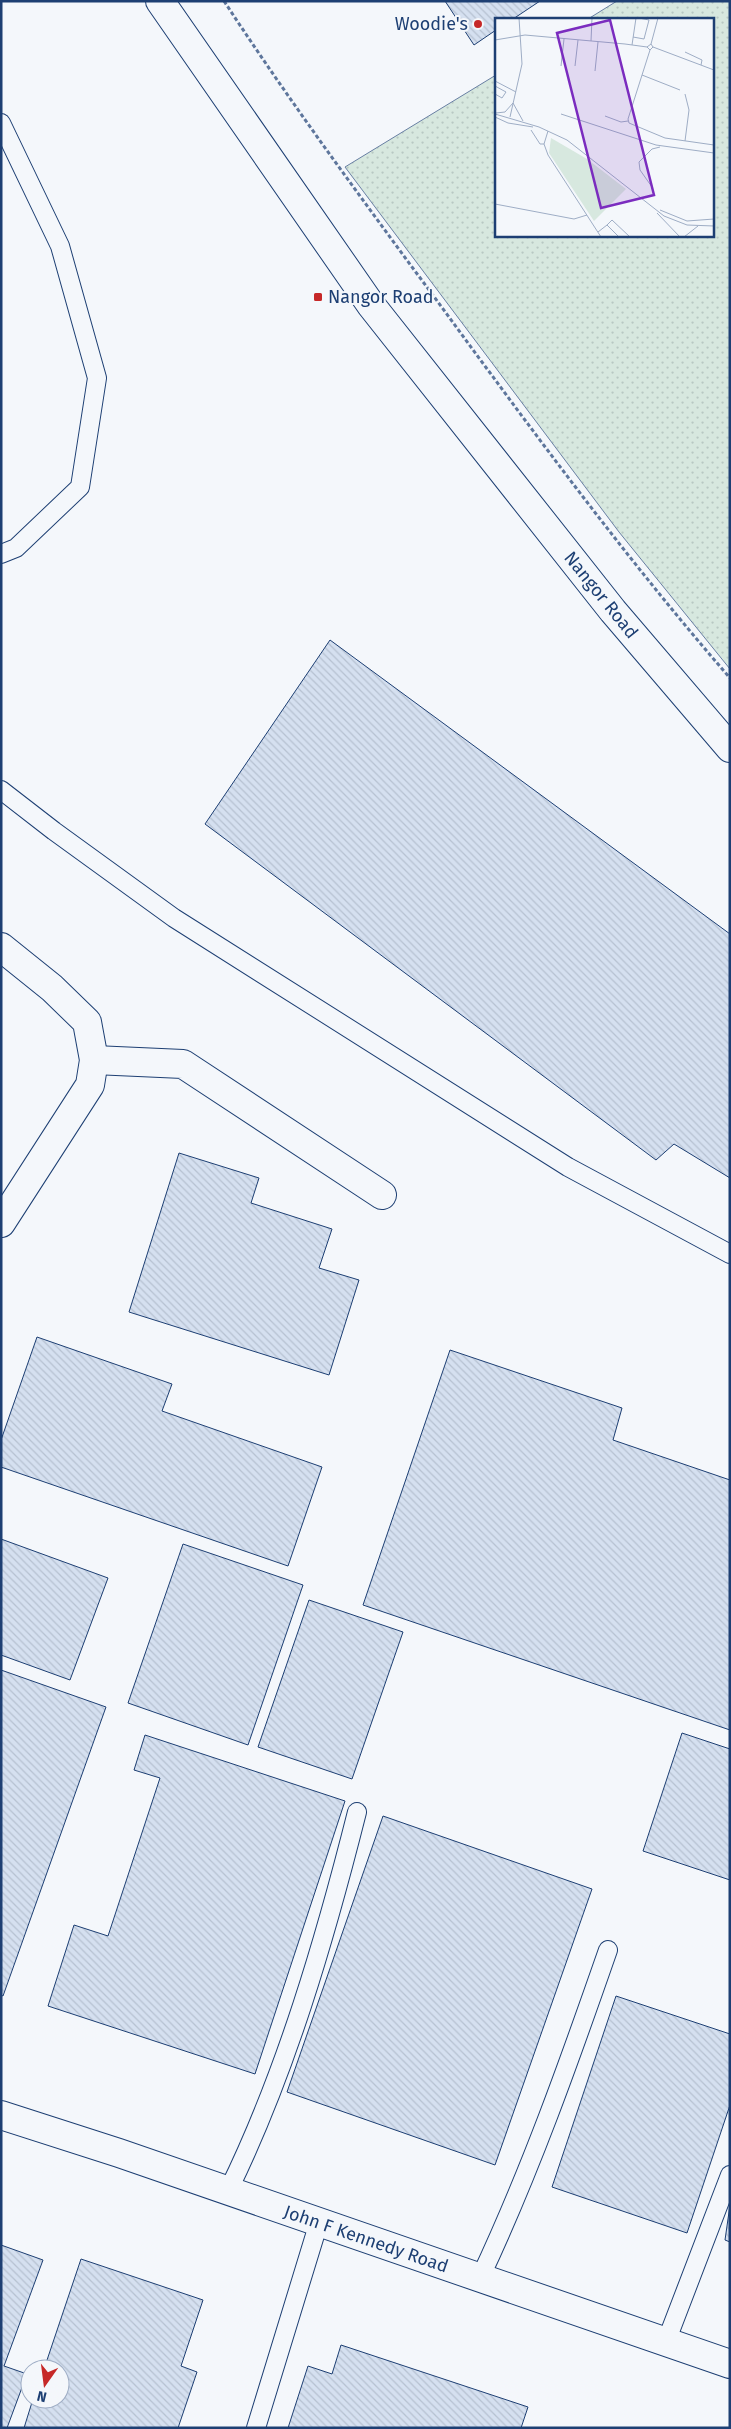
<svg xmlns="http://www.w3.org/2000/svg" width="731" height="2429" viewBox="0 0 731 2429" font-family="'Fira Sans',sans-serif">
  <style>
    .grass { fill: url(#grass-dots); stroke: #687fa3 }
    .building { fill: url(#building-back-hatch); stroke: #1d3f73 }
    .lines { fill: none; stroke-linecap: round; stroke-linejoin: round }
    .service-casing { stroke: #1d3f73; stroke-width: 20 }
    .minor-casing { stroke: #1d3f73; stroke-width: 30 }
    .secondary-casing { stroke: #1d3f73; stroke-width: 30 }
    .path { stroke: #5e769c; stroke-width: 3; stroke-dasharray: 4 2.5; stroke-linecap: butt }
    .service { stroke: #f4f7fb; stroke-width: 18 }
    .minor { stroke: #f4f7fb; stroke-width: 28 }
    .secondary { stroke: #f4f7fb; stroke-width: 28 }
    .poi-dot { fill: #c62828; stroke: #f4f7fb; stroke-width: 2 }
    .labels { text-anchor: middle; stroke-width: 4; stroke-linejoin: round; paint-order: stroke }
    .poi-label { font-size: 18px; fill: #1d3f73; stroke: #f4f7fb; text-anchor: end }
    .street-label { font-size: 18px; fill: #1d3f73; stroke: #f4f7fb }
    .inset-road { fill: none; stroke: #9eadc5; stroke-width: 1 }
    .view { fill: #7b2cbf; fill-opacity: 0.15; stroke: #7b2cbf; stroke-width: 2.5 }
    .inset-edge { fill: none; stroke: #1d3f73; stroke-width: 2.5 }
  </style>
  <defs>
    <pattern id="grass-dots" width="8" height="8" patternUnits="userSpaceOnUse" patternTransform="scale(1.25)"><rect width="8" height="8" fill="#d7e8df"/><path d="M2 2h.1M6 6h.1" fill="none" stroke="#b8c8c3" stroke-width="1.8" stroke-linecap="round"/></pattern>
    <pattern id="building-back-hatch" width="6" height="6" patternUnits="userSpaceOnUse" patternTransform="scale(1.25)"><rect width="6" height="6" fill="#d5e0f0"/><path d="M-1 5l2 2M0 0l6 6M5-1l2 2" fill="none" stroke="#b6c1d1"/></pattern>
  </defs>
  <rect width="100%" height="100%" fill="#f4f7fb"/>
  <!-- grass -->
  <path class="grass" d="M617,1H730V669L619,532L345,167L496,75V235H712V19H588Z"/>
  <!-- building -->
  <g class="building">
    <path d="M445,1H540L513,19H496V30L474,45Z"/>
    <path d="M330,640L730,934V1178L674,1144L656,1160L205,824Z"/>
    <path d="M179,1153L259,1178L251,1203L332,1229L319,1268L359,1280L329,1375L129,1312Z"/>
    <path d="M37,1337L172,1384L162,1411L322,1467L288,1566L1,1467V1440Z"/>
    <path d="M450,1350L622,1408L613,1440L730,1480V1730L363,1605Z"/>
    <path d="M1,1539L108,1578L70,1680L1,1655Z"/>
    <path d="M183,1544L303,1585L248,1745L128,1703Z"/>
    <path d="M309,1600L403,1632L352,1779L258,1747Z"/>
    <path d="M1,1670L106,1707L3,1996L1,1995Z"/>
    <path d="M682,1733L730,1749V1880L643,1851Z"/>
    <path d="M145,1735L345,1801L255,2074L48,2006L74,1925L108,1936L160,1778L134,1770Z"/>
    <path d="M383,1816L592,1889L495,2165L287,2092Z"/>
    <path d="M616,1996L730,2034V2105L687,2233L552,2187Z"/>
    <path d="M730,2205V2242L725,2240Z"/>
    <path d="M1,2245L43,2260L4,2366L27,2374L7,2428H1Z"/>
    <path d="M81,2259L203,2300L181,2366L197,2372L178,2428H24L33,2399H60V2369H44Z"/>
    <path d="M341,2345L528,2407L521,2428H288L308,2366L332,2374Z"/>
  </g>
  <g class="lines">
    <!-- service casing -->
    <g class="service-casing">
      <g id="service">
        <path d="M1,123L60,246L97,378L80,487L16,548L1,554"/>
        <path d="M1,790L54,831L174,918L568,1167L730,1254"/>
        <path d="M228,2191C286,2073 325,1939 357,1812"/>
        <path d="M480,2278C530,2172 569,2062 608,1950"/>
        <path d="M666,2342L730,2175"/>
        <path d="M256,2428L319,2222"/>
      </g>
    </g>
    <!-- minor casing -->
    <g class="minor-casing">
      <g id="minor">
        <path d="M1,947L52,988L87,1022L94,1060L90,1085L1,1223"/>
        <path d="M94,1060L183,1064L382,1195"/>
        <path d="M1,2115L119,2153L730,2364"/>
      </g>
    </g>
    <!-- secondary casing -->
    <g class="secondary-casing">
      <path id="secondary" d="M160,1L371,305L613,611L730,748"/>
    </g>
    <!-- path -->
    <path class="path" d="M224,1C294,108 370,210 446,313C537,437 629,562 730,678"/>
    <!-- service -->
    <use href="#service" class="service"/>
    <!-- minor -->
    <use href="#minor" class="minor"/>
    <!-- secondary -->
    <use href="#secondary" class="secondary"/>
  </g>
  <!-- markers -->
  <g class="poi-dot">
    <circle cx="478" cy="24" r="5"/>
    <rect x="313" y="292" width="10" height="10" rx="2.5"/>
  </g>
  <g class="labels">
    <!-- poi labels -->
    <g class="poi-label">
      <text x="468" y="30">Woodie's</text>
      <text x="328" y="303" text-anchor="start">Nangor Road</text>
    </g>
    <!-- street labels -->
    <g class="street-label">
      <text transform="translate(601 595) rotate(51)" y="6">Nangor Road</text>
      <text transform="translate(366 2239) rotate(19)" y="6">John F Kennedy Road</text>
    </g>
  </g>
  <!-- overview -->
  <g transform="translate(495 18)">
    <rect width="219" height="219" fill="#f4f7fb"/>
    <path d="M56,120L92,141L131,171L99,203L54,135Z" fill="#d7e8df"/>
    <path class="inset-road" d="M138,19L149,21L154,2L144,0M0,22L30,17L130,26L152,29L155,32L158,29L156,26L152,29M96,23L97,0M156,26L163,0M137,27L141,0M158,29L219,52M155,32L133,101L134,105L170,120L219,127M190,34L207,42L206,47M66,48L69,21M80,48L83,22M100,53L103,24M147,57L185,72M0,63L21,74M0,68L11,74L7,80L0,76M190,76L194,92L190,123M18,85L28,103M1,95L10,94L18,85M0,96L44,109L72,122L169,198L192,207L219,208M66,96L161,127L219,135M110,98L126,104L133,103M0,99L13,105L38,109M15,99L27,46L24,0M36,112L45,126H49M53,113L49,126L53,137L106,219M157,169L145,152L144,144L157,131L165,129M0,186L79,201L92,197M165,192L192,203L219,201M162,195L185,219M112,207L117,202L135,219M103,214L112,207L124,219M189,219L203,208"/>
    <path class="view" d="M115,2L159,177L106,190L62,15Z"/>
    <rect width="219" height="219" class="inset-edge"/>
  </g>
  <!-- border -->
  <rect width="731" height="2429" fill="none" stroke="#1d3f73" stroke-width="5"/>
  <!-- north arrow -->
  <g transform="translate(45 2384) rotate(194)"><circle r="24" fill="#f4f7fb" stroke="#9eadc5"/>
  <path d="M0-4L9 19L0 12L-9 19Z" fill="#c62828"/>
  <text y="-8" font-size="14" font-weight="bold" text-anchor="middle" fill="#1d3f73">N</text>
  </g>
</svg>
